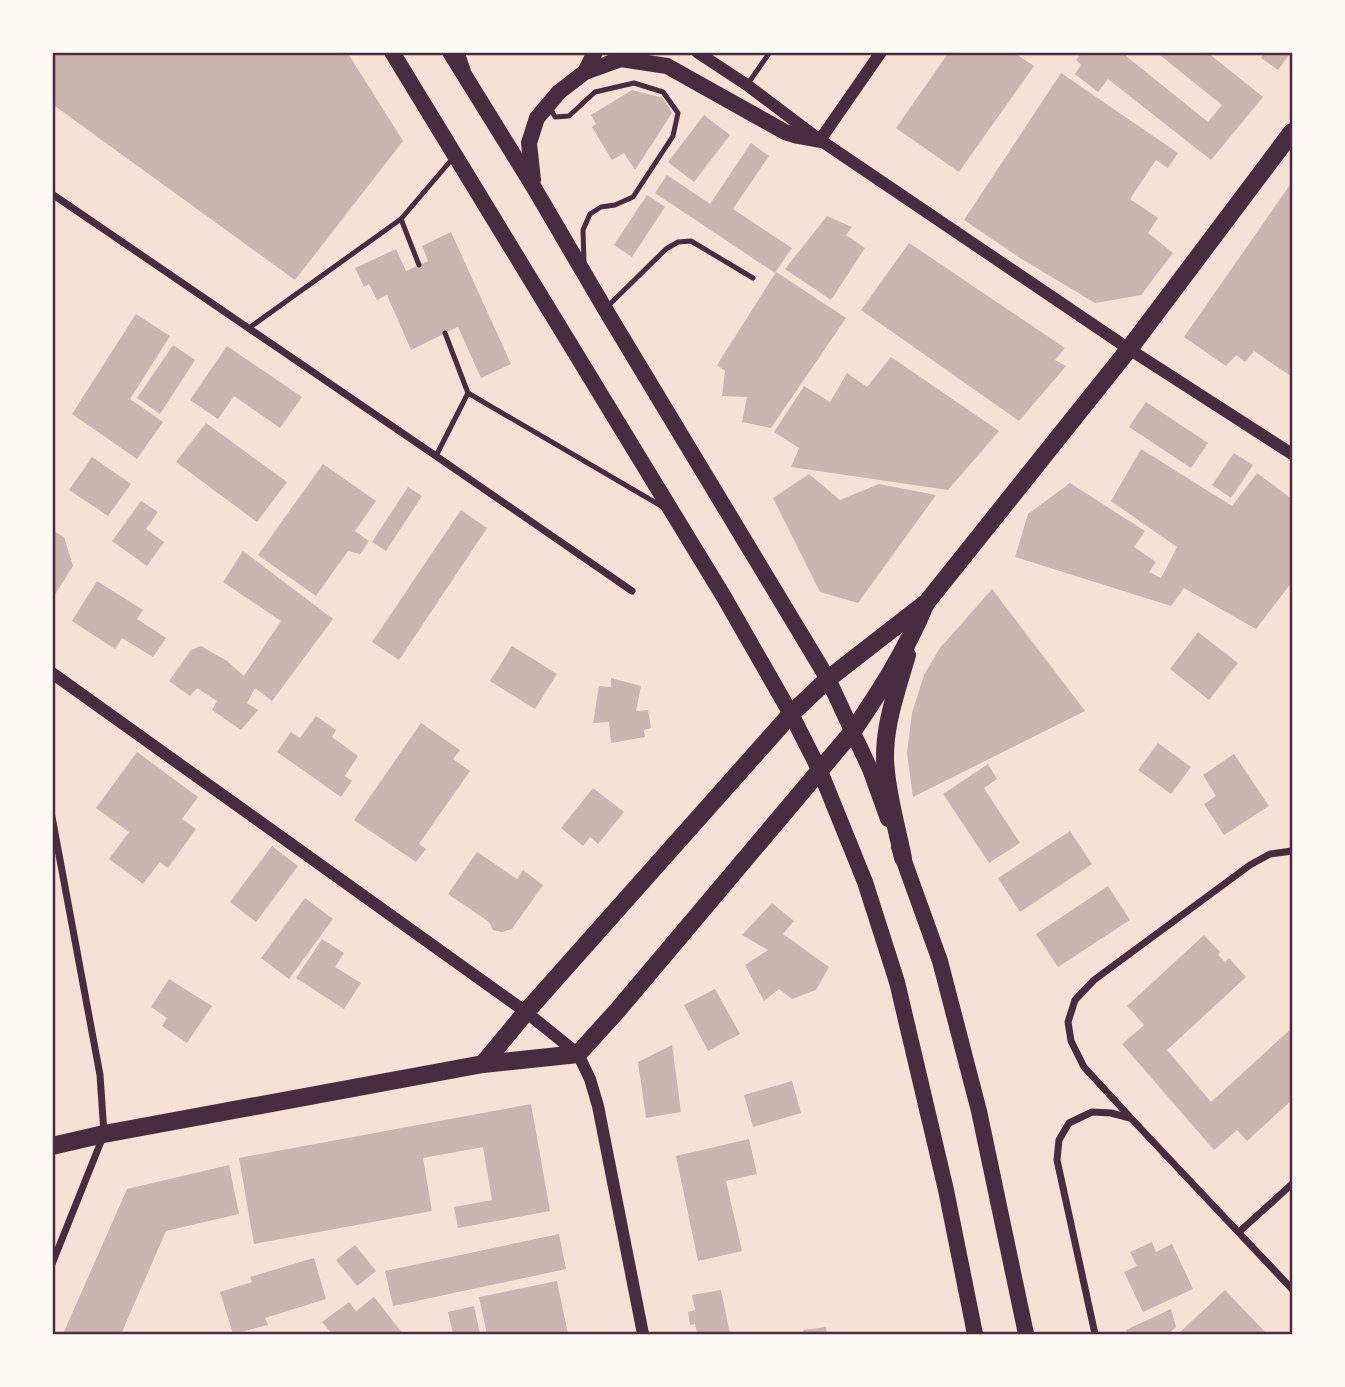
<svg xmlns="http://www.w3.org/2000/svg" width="1345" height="1387" viewBox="0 0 1345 1387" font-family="'PT Sans Narrow',sans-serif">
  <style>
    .building { fill: #ccb4b1 }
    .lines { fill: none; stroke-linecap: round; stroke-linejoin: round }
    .service { stroke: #4a2c40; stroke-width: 5 }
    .minor { stroke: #4a2c40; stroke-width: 7 }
    .tertiary { stroke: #4a2c40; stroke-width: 12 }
    .primary { stroke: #4a2c40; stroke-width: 16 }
    .trunk { stroke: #4a2c40; stroke-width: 18 }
    .neatline { fill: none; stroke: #4a2c40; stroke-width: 2.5 }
  </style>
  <rect width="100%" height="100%" fill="#f7e1d7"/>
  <!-- building -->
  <g class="building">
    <path d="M52,52H347L403,141L295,280L52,104Z"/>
    <path d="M949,52H1013L1034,66L959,172L896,128Z"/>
    <path d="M1082,52H1128L1126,56L1208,122L1222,105L1156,52H1207L1263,97L1211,160L1108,79L1098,92L1075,74L1081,65L1076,60Z"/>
    <path d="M1265,52H1291L1278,70L1261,58Z"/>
    <path d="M1061,73L1178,153L1168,168L1156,160L1130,199L1158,218L1148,233L1173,253L1141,295L1095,303L1020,258L964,220Z"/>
    <path d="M632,90L663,98L672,113L635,170L624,153L612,160L592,127L596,124L591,115Z"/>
    <path d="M704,115L730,135L694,182L668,162Z"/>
    <path d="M751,143L769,156L733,209L792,248L775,273L655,193L667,175L710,204Z"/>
    <path d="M1292,182V377L1254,351L1245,362L1236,355L1226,366L1184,337Z"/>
    <path d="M647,195L665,207L632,257L614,245Z"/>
    <path d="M827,216L852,227L846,235L865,248L831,300L785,269Z"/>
    <path d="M451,232L511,364L481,378L458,327L411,350L387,295L377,300L369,284L364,287L355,268L396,249L406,271L428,261L422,246Z"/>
    <path d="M909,243L1065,348L1055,360L1066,366L1019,421L861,310Z"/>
    <path d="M776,272L846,318L771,428L742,422L747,397L722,396L725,371L717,365Z"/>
    <path d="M136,314L170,336L130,399L163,422L137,459L72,414Z"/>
    <path d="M173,345L195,360L160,414L137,398Z"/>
    <path d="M227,346L302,397L280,428L234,396L218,419L190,400Z"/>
    <path d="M891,357L999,431L948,490L791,467L799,448L774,432L804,386L830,402L847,373L867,387Z"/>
    <path d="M1146,402L1208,443L1191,468L1129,427Z"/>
    <path d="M206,423L287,482L257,522L176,462Z"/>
    <path d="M1141,449L1232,506L1257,473L1292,499V582L1256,629L1184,588L1171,606L1015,557L1028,514L1070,483L1145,531L1134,547L1156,562L1149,572L1161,578L1177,547L1111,501Z"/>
    <path d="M1234,453L1253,465L1231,498L1212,485Z"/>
    <path d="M92,457L131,484L108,516L69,490Z"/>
    <path d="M323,464L376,501L355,531L369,541L360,554L348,551L316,596L258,555Z"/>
    <path d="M809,474L840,500L879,484L936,495L858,603L820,592L773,498Z"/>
    <path d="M408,487L422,496L386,551L372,542Z"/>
    <path d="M141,501L158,512L146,529L164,542L147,566L112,541Z"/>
    <path d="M461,510L487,528L399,660L372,642Z"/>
    <path d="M52,530L64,537L73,566L54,596L52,595Z"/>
    <path d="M243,551L333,619L272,701L255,688L247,703L258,710L241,730L212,710L217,701L197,688L190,696L169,681L191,650L201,646L227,661L244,676L281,621L223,582Z"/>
    <path d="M97,581L143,610L137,619L166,638L153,657L122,638L115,649L72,621Z"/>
    <path d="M992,589L1085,711L913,797L907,753L912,713L924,675L940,648Z"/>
    <path d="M1198,632L1238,663L1209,700L1170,669Z"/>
    <path d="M512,646L557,674L535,709L490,681Z"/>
    <path d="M611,678L641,686L636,711L648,710L651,728L644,730L645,737L611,743L609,722L593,723L599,686L611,687Z"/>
    <path d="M316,716L336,730L332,737L358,756L345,776L352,781L341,797L277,752L291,732L300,738Z"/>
    <path d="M421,723L460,750L453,759L470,771L419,844L426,849L416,862L354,820Z"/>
    <path d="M1158,743L1191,767L1171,794L1138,770Z"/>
    <path d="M137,752L198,797L182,819L196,829L168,868L160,862L143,884L109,859L129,832L96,808Z"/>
    <path d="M1234,754L1269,806L1224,835L1204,804L1216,796L1203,775Z"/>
    <path d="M988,764L997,779L984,788L1020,843L989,863L943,794Z"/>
    <path d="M593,788L624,812L598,844L590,837L583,846L561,828Z"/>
    <path d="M1070,831L1092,864L1020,912L998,878Z"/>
    <path d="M272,846L298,866L256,922L230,902Z"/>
    <path d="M477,852L517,879L523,870L543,885L512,929L502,932L493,930L489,922L448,894Z"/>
    <path d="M1108,886L1130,920L1058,967L1036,934Z"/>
    <path d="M305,898L333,919L289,979L261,958Z"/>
    <path d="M772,903L794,921L783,934L829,967L816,990L792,999L779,989L764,1001L745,965L768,950L742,935Z"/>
    <path d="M1204,935L1220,952L1218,955L1225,962L1229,958L1246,977L1167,1050L1211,1102L1292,1028V1100L1247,1141L1237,1130L1214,1150L1122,1044L1144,1025L1127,1006Z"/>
    <path d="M322,939L344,953L335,967L361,983L344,1009L296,978Z"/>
    <path d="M169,979L212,1006L187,1043L162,1026L167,1018L151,1007Z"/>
    <path d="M715,989L740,1034L708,1051L684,1005Z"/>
    <path d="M672,1045L681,1112L646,1118L638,1062Z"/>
    <path d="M792,1081L801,1113L753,1127L744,1095Z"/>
    <path d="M531,1104L550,1211L458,1228L454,1207L492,1200L483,1147L423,1158L432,1211L254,1244L239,1158Z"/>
    <path d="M749,1139L757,1174L726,1181L742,1251L698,1261L676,1156Z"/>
    <path d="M229,1165L239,1214L166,1231L121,1334H63L127,1189Z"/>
    <path d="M559,1234L566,1269L393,1306L385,1271Z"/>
    <path d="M1152,1242L1156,1252L1172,1244L1193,1289L1143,1312L1124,1272L1137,1266L1130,1252Z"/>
    <path d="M355,1245L376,1271L357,1286L336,1260Z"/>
    <path d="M314,1258L326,1299L265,1318L268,1325L233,1334L220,1292L252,1282L250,1277Z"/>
    <path d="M557,1281L568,1334H487L479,1297Z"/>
    <path d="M721,1290L730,1334H697L695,1324L690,1325L688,1312L695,1310L692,1295Z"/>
    <path d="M1225,1290L1267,1334H1226L1225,1333L1224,1334H1178Z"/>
    <path d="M374,1297L403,1334H332L322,1322L349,1302L356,1311Z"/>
    <path d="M474,1306L480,1334H453L448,1312Z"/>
    <path d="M1171,1309L1176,1327L1168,1334H1129L1126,1330Z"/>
    <path d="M826,1327L827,1334H804L803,1330Z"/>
  </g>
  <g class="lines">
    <!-- service -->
    <g class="service">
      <path d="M462,52L468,69"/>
      <path d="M747,85L770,52"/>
      <path d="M550,107L555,117L569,116L595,92L634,83L663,92L678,113L673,136L633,197L615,205L601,207L590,214L583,230L584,262"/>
      <path d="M419,265L401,219L453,158"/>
      <path d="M607,307L666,249L678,242L691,241L753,278"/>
      <path d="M249,328L401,219"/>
      <path d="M445,333L468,393L663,507"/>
      <path d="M436,456L468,393"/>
    </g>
    <!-- minor -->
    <g class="minor">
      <path d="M52,194L436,456L632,591"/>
      <path d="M52,817L100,1075L104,1134L52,1264"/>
      <path d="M1292,851L1270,854L1250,865L1094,980L1075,1000L1068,1022L1071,1041L1084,1067L1142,1130L1292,1289"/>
      <path d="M1239,1232L1292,1184"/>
      <path d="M1095,1334L1057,1160L1059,1140L1069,1123L1092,1112L1111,1113L1130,1118"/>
    </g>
    <!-- tertiary -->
    <g class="tertiary">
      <path d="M697,52L747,85L820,140L1129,349L1292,454"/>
      <path d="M820,140L881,52"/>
      <path d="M52,673L526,1012L578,1054L590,1079L598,1106L643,1334"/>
    </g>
    <!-- primary -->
    <g class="primary">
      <path d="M392,52L724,597L791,714L820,771L865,882L897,982L946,1190L975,1334"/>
      <path d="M450,52L533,186L605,309L828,679L870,769L888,819"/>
      <path d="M585,72L595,52"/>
      <path d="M533,180L529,143L537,118L559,92L585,72L621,59L667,66L785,132L798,136L820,140"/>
      <path d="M899,847L940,961L979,1111L1026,1334"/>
    </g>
    <!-- trunk -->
    <g class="trunk">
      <path d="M903,858C897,829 889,801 886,772C881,733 896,693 907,655"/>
      <path d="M483,1064L526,1012L791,714L828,679L927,602L1129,349L1292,132"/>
      <path d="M52,1146L104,1134L483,1064L578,1054L617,1011L853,731C880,691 907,649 925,605"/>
    </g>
  </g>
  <!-- border -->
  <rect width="1345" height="1387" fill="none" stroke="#fffaf5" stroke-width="108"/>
  <rect x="54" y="54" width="1237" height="1279" class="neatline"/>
</svg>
